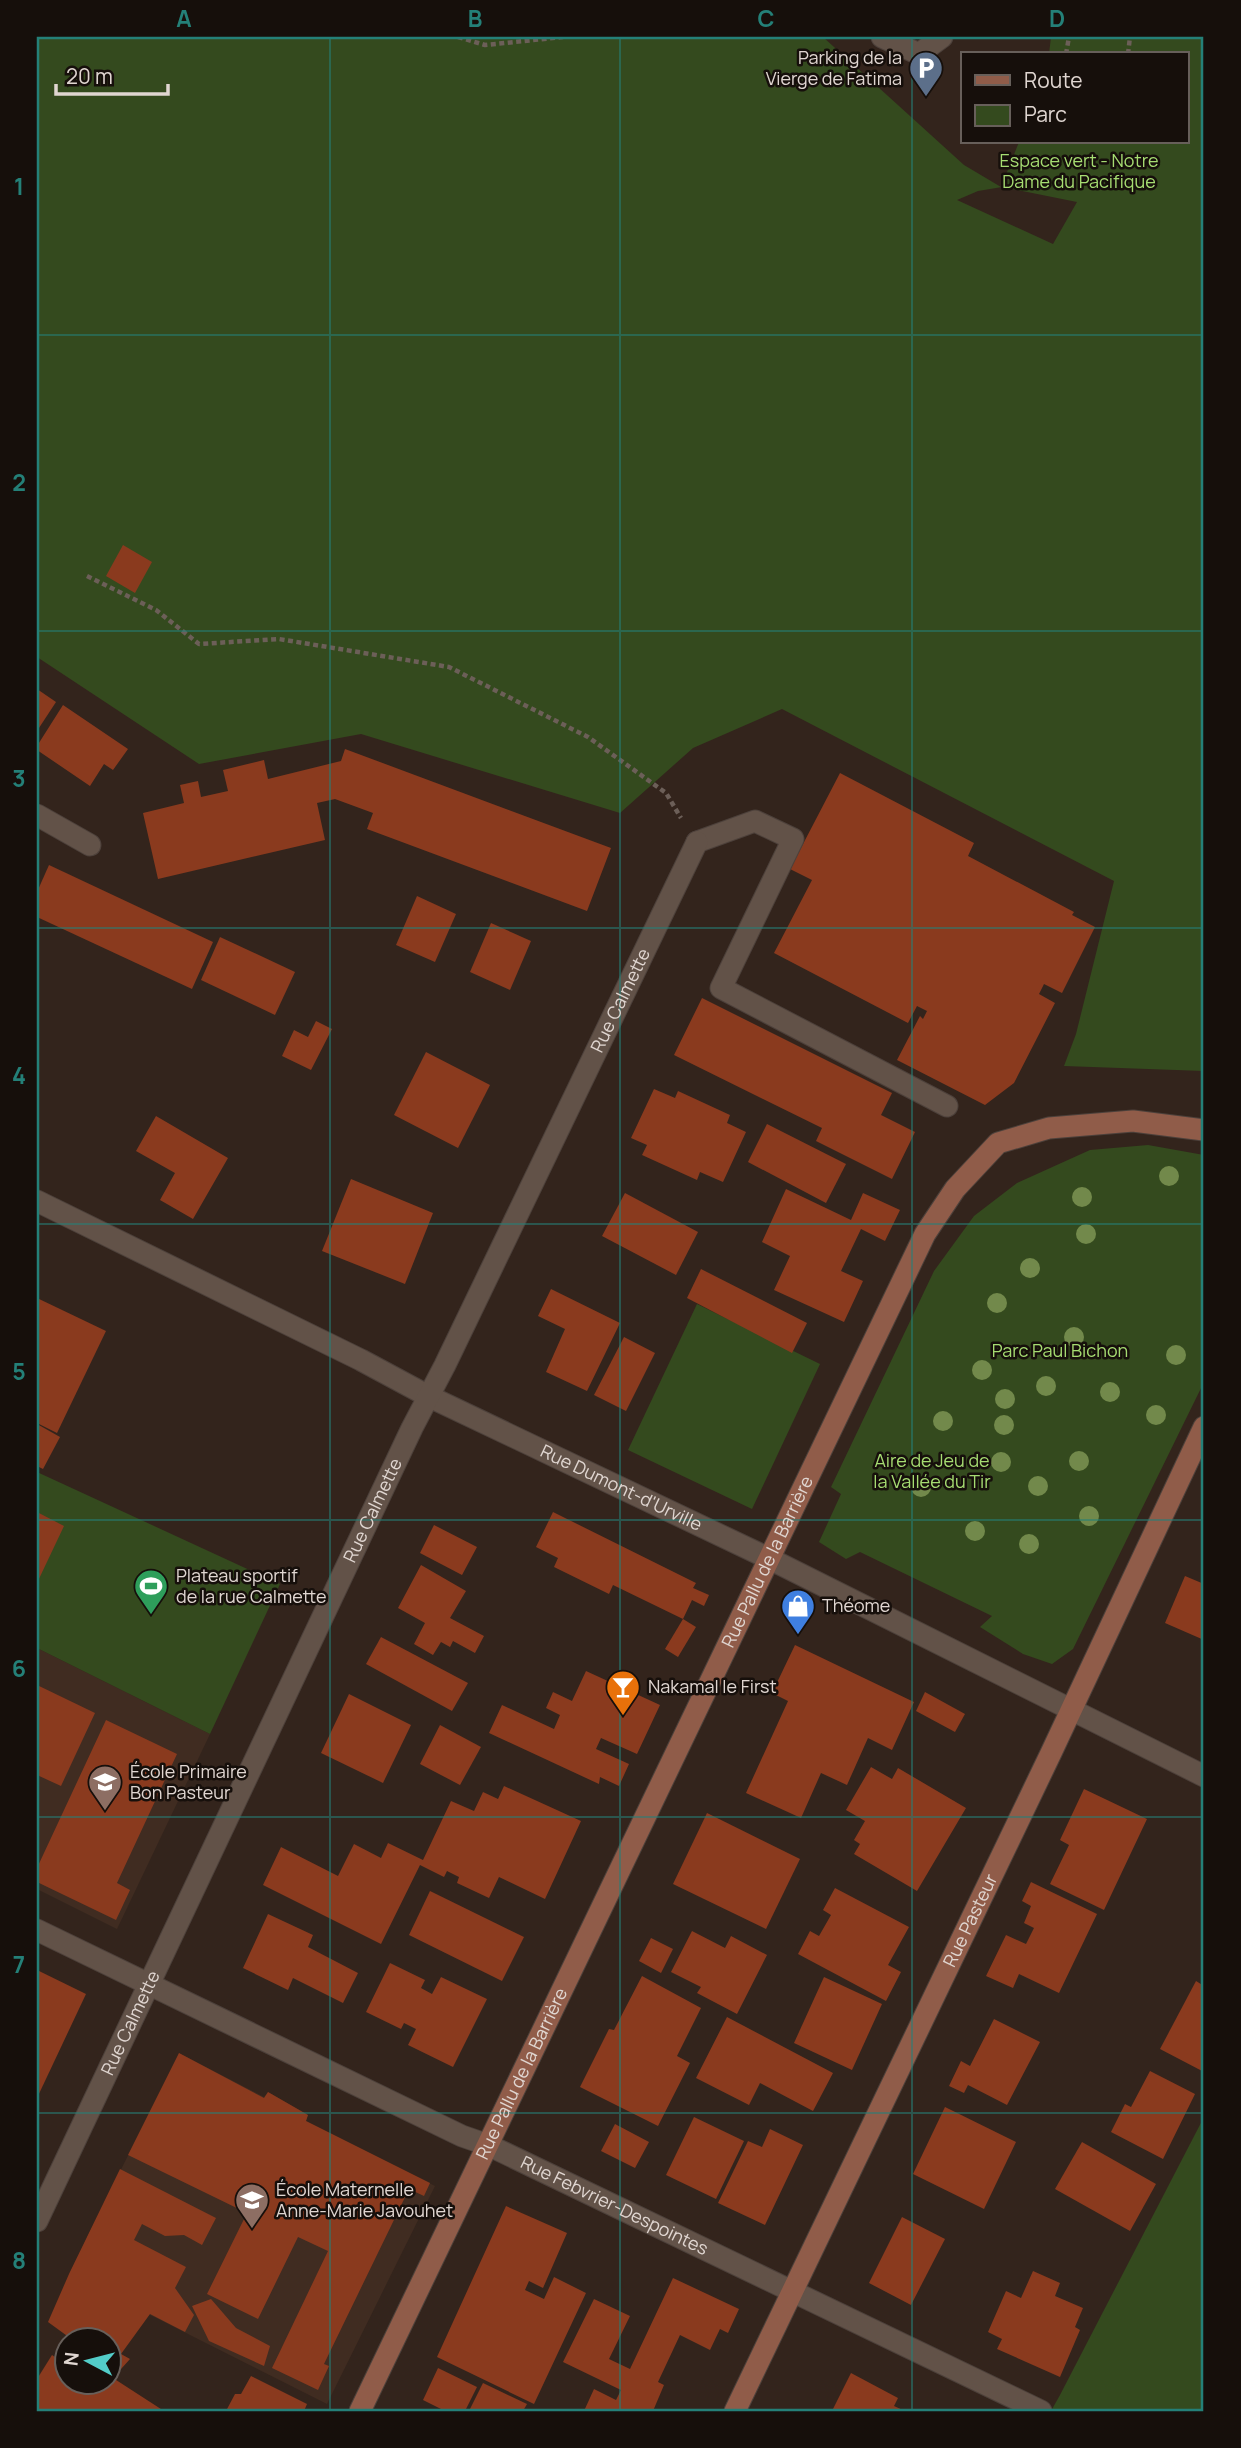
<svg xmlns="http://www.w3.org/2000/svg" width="1241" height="2448" viewBox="0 0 1241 2448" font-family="Manrope,sans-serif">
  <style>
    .built { fill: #402c21 }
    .green { fill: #344a1e; fill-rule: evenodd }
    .building { fill: #8a3a1e }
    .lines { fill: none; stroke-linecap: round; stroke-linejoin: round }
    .lane-casing { stroke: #4d413b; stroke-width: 23 }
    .street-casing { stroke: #4d413b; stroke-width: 23 }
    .secondary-casing { stroke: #4d413b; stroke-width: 23 }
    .path { stroke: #6c5f58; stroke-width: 4.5; stroke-dasharray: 5 3.5; stroke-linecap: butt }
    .lane { stroke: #625248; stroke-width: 21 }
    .street { stroke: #625248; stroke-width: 21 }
    .secondary { stroke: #905c49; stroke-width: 21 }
    .tree { fill: #72894b }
    .grid { fill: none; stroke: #248078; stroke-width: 2; stroke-opacity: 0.55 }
    .labels { text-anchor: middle; stroke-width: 5; stroke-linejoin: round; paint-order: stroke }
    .poi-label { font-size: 18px; fill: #e0d6d1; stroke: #160f0b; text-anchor: start }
    .park-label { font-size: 18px; fill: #a6dc72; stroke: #160f0b }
    .street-label { font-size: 18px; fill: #e0d6d1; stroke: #160f0b }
    .neatline { fill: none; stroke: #248078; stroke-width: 2.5 }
    .grid-label { font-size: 23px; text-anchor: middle; font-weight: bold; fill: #248078 }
  </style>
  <rect width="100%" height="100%" fill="#33241c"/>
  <!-- built -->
  <g class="built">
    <path d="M37,1648L210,1734L117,1929L37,1889Z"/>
    <path d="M179,2053L264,2097L268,2092L308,2115L306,2121L435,2186L327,2404L69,2274Z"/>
  </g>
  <!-- green -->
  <g class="green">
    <path d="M37,37H823L964,165L1001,187L1019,142H1187V54H1049L1051,37H1204V1071L1064,1066L1076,1034L1114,881L782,709L693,748L620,813L361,734L199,764L37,657ZM1002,187L1077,202L1053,244L957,200L978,191Z"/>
    <path d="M1148,1145L1204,1155V1382L1073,1649L1052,1664L1023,1654L980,1627L992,1616L860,1552L846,1559L819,1542L841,1494L831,1487L934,1271L974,1216L1017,1183L1090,1150Z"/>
    <path d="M697,1304L820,1364L752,1509L628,1450Z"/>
    <path d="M37,1472L280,1584L210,1734L37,1648Z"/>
    <path d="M1204,2117V2411H1051L1060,2395Z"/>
  </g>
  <!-- building -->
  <g class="building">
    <path d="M123,545L152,562L135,593L106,576Z"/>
    <path d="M37,689L56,702L37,731Z"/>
    <path d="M63,705L128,749L113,770L104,764L90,786L37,750V746Z"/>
    <path d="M345,749L611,848L587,911L367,829L373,813L335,799L317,803L325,840L158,879L143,813L184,803L180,785L198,781L201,797L228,791L223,770L264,760L268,779L341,761Z"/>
    <path d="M840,773L974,843L968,856L1074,912L1072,915L1095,927L1062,993L1044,984L1039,994L1055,1003L1014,1083L985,1105L897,1060L920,1016L923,1019L927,1011L917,1006L908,1023L774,953L812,880L790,869Z"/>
    <path d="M49,865L213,942L192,989L37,917V892Z"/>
    <path d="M417,896L456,914L435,962L396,945Z"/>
    <path d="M491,923L531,941L510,990L470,972Z"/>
    <path d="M220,937L295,972L275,1015L201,980Z"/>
    <path d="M702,998L892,1093L881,1115L915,1132L892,1179L816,1141L822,1128L674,1055Z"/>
    <path d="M316,1021L332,1029L311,1070L282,1056L294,1030L308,1037Z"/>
    <path d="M426,1052L490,1085L458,1148L394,1115Z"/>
    <path d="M654,1089L675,1098L678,1091L730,1115L727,1123L746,1132L723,1182L700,1172L697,1180L642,1155L647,1145L631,1138Z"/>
    <path d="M156,1116L228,1158L193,1219L160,1200L175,1173L136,1151Z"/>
    <path d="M767,1124L846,1164L826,1203L748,1162Z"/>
    <path d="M351,1179L433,1213L405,1284L322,1251Z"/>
    <path d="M786,1189L851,1220L863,1193L900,1210L885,1241L861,1229L841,1271L863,1281L844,1322L774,1290L790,1256L762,1242Z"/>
    <path d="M625,1193L698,1232L676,1275L602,1236Z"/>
    <path d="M701,1269L807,1323L792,1353L687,1298Z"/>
    <path d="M551,1289L620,1323L587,1391L546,1372L565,1329L538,1316Z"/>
    <path d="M37,1298L106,1331L57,1433L37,1423Z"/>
    <path d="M624,1337L655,1353L626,1411L594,1395Z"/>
    <path d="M37,1424L60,1437L43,1469L37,1466Z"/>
    <path d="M37,1512L64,1526L37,1583Z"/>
    <path d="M553,1512L696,1583L693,1588L709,1595L704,1606L692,1600L683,1619L613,1585L609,1594L554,1567L558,1558L536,1547Z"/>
    <path d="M434,1525L477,1547L462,1575L420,1553Z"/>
    <path d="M421,1565L466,1591L450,1618L484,1636L475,1653L453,1641L450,1647L441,1642L433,1655L414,1644L425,1623L398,1608Z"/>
    <path d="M1185,1576L1204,1584V1640L1165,1623Z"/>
    <path d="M683,1619L696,1627L678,1657L665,1649Z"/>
    <path d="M381,1637L468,1683L452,1711L366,1664Z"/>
    <path d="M795,1645L914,1702L892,1750L868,1738L847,1785L821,1773L801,1818L746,1793L788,1701L772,1693Z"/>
    <path d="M586,1671L660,1705L637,1754L601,1738L596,1749L629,1764L619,1786L600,1777L599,1784L489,1733L502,1705L554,1729L560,1715L546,1708L553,1692L572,1701Z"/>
    <path d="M37,1685L95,1713L61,1786L37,1775Z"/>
    <path d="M925,1692L965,1714L955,1732L916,1711Z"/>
    <path d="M349,1694L411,1725L383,1783L321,1753Z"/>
    <path d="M106,1720L177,1754L117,1883L130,1890L116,1920L37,1882V1868Z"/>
    <path d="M440,1725L481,1747L460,1785L420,1764Z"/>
    <path d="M871,1767L892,1779L898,1768L966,1808L917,1891L854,1854L860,1844L854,1840L865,1821L846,1810Z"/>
    <path d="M504,1786L581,1821L545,1899L499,1877L489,1898L457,1883L459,1877L447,1871L444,1877L420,1865L381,1944L263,1885L281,1847L338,1876L354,1844L381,1858L388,1843L423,1860L451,1801L474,1811L483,1792L498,1799Z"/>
    <path d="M1084,1789L1147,1819L1104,1910L1050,1884L1069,1845L1060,1840Z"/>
    <path d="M707,1813L800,1859L766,1929L673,1884Z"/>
    <path d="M1031,1882L1097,1914L1059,1993L1019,1974L1013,1988L986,1976L1006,1935L1026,1944L1034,1928L1024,1923L1031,1906L1022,1901Z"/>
    <path d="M835,1888L909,1927L888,1965L901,1972L886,2001L798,1954L810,1931L819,1936L831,1915L823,1910Z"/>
    <path d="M430,1891L524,1937L502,1981L409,1935Z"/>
    <path d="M268,1914L313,1935L308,1947L358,1973L343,2003L293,1978L288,1990L243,1968Z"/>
    <path d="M692,1931L725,1948L731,1936L767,1955L737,2014L697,1993L701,1987L671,1972Z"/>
    <path d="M651,1938L673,1949L661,1973L639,1961Z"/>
    <path d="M390,1963L425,1980L421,1988L432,1994L441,1977L487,1999L453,2067L408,2045L416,2029L404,2023L401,2029L366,2012Z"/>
    <path d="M37,1970L86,1994L37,2098Z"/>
    <path d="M642,1976L701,2008L677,2056L690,2063L658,2126L580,2087L609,2029L614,2030Z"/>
    <path d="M824,1977L882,2004L852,2070L794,2043Z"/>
    <path d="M1196,1981L1204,1986V2072L1160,2049Z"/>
    <path d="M727,2017L833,2073L813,2111L760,2083L749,2105L696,2078Z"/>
    <path d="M994,2019L1040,2042L1007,2105L968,2085L964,2093L949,2086L961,2061L970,2066Z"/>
    <path d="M179,2053L264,2098L268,2092L308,2115L306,2121L430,2183L424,2196L409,2189L324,2364L329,2366L318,2390L272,2368L328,2251L298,2237L258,2319L207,2294L247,2213L128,2155Z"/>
    <path d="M1150,2071L1195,2094L1163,2159L1111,2132L1125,2104L1131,2107Z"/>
    <path d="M945,2107L1016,2142L984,2209L913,2174Z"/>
    <path d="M694,2117L744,2141L716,2199L666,2175Z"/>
    <path d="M615,2124L649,2142L635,2168L601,2151Z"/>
    <path d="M770,2129L803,2145L765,2225L718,2203L748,2141L762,2147Z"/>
    <path d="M1082,2142L1156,2184L1130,2231L1055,2189Z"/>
    <path d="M120,2169L216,2218L202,2245L184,2235L165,2236L142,2224L134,2240L186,2267L175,2288L194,2315L185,2332L150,2314L121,2354L130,2359L113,2378L108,2375V2340H69L70,2338L48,2322L69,2274Z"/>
    <path d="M506,2206L567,2233L543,2288L529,2281L525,2290L544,2299L554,2277L586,2293L534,2404L437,2357Z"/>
    <path d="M902,2217L945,2239L911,2305L869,2283Z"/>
    <path d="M1033,2271L1060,2283L1055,2296L1083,2308L1075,2327L1080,2330L1060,2377L997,2349L1002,2339L988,2332L1006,2291L1021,2298Z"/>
    <path d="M673,2278L739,2309L728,2333L720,2329L710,2350L680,2335L658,2382L664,2385L653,2411H584L594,2389L616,2400L621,2390L563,2362L594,2299L630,2316L609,2359L630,2369Z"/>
    <path d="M211,2299L236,2328L270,2346L264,2366L209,2341L192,2306Z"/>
    <path d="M52,2355L66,2365V2382H92L105,2390L113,2378L164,2411H37V2379Z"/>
    <path d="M438,2368L477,2387L465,2411H445L423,2400Z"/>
    <path d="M851,2373L898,2398L894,2406L905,2411H832Z"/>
    <path d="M251,2376L307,2404L304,2411H226L235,2394H241Z"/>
    <path d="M483,2383L527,2404L523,2411H469Z"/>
  </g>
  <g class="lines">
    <!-- lane casing -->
    <g class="lane-casing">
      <g id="lane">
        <path d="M882,37L919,54L942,37"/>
        <path d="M697,842L755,821L793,839L721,988L947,1106"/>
      </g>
    </g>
    <!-- street casing -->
    <g class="street-casing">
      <g id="street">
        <path d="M37,815L90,845"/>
        <path id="s1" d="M37,1201L361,1360L428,1396L768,1558L1204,1776"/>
        <path id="s2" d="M37,1930L462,2136L488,2145L1041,2411"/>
        <path id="s3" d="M37,2221L412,1428L445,1365L697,842"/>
      </g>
    </g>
    <!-- secondary casing -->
    <g class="secondary-casing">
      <g id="secondary">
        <path id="s4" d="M360,2411L925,1234L955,1189L998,1143L1049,1128L1133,1121L1204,1130"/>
        <path id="s5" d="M735,2411L1051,1753L1204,1427"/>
      </g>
    </g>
    <!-- path -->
    <g class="path">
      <path d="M458,37L485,45L563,37"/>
      <path d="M1066,54L1069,37"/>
      <path d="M1128,54L1130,37"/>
      <path d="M87,576L156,610L199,644L279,639L449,667L588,737L666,793L681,818"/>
    </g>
    <!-- lane -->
    <use href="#lane" class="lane"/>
    <!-- street -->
    <use href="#street" class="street"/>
    <!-- secondary -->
    <use href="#secondary" class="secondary"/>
  </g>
  <!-- trees -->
  <g class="tree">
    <circle cx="1169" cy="1176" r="10"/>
    <circle cx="1082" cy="1197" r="10"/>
    <circle cx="1086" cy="1234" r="10"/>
    <circle cx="1030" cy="1268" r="10"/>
    <circle cx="997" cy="1303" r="10"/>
    <circle cx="1074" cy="1337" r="10"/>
    <circle cx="1176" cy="1355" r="10"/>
    <circle cx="982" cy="1370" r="10"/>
    <circle cx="1046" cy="1386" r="10"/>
    <circle cx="1110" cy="1392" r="10"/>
    <circle cx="1005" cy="1399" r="10"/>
    <circle cx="1156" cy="1415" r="10"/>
    <circle cx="943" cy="1421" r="10"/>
    <circle cx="1004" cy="1425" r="10"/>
    <circle cx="1079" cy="1461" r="10"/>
    <circle cx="1001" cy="1462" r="10"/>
    <circle cx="1038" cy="1486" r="10"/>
    <circle cx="921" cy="1487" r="10"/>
    <circle cx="1089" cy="1516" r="10"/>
    <circle cx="975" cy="1531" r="10"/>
    <circle cx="1029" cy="1544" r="10"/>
  </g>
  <!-- grid -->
  <path class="grid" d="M330,37V2411M620,37V2411M912,37V2411M37,335H1204M37,631H1204M37,928H1204M37,1224H1204M37,1520H1204M37,1817H1204M37,2113H1204"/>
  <!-- icons -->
  <defs>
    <g id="parking-pin" transform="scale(1.75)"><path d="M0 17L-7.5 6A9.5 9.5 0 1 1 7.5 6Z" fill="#5c6f8a" stroke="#160f0b"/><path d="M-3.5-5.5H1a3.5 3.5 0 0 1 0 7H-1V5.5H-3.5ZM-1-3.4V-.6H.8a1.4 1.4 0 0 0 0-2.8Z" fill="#fff"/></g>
    <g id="stadium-pin" transform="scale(1.75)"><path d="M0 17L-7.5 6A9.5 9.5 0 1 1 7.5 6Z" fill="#2e9e5b" stroke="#160f0b"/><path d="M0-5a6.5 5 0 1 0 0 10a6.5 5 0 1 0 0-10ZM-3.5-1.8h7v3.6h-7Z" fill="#fff"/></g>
    <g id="shop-pin" transform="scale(1.75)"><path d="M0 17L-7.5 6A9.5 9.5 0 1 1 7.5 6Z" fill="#3f7fe0" stroke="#160f0b"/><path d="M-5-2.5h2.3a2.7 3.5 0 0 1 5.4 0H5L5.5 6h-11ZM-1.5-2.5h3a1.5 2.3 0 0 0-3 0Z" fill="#fff"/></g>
    <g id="bar-pin" transform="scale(1.75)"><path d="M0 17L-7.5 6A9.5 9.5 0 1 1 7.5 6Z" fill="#e8710a" stroke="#160f0b"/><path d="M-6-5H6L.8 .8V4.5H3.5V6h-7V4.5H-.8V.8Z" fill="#fff"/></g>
    <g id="school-pin" transform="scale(1.75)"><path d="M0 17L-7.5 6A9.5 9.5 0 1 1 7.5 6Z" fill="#8d6e63" stroke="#160f0b"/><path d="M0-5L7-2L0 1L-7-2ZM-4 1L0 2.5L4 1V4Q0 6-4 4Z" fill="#fff"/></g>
  </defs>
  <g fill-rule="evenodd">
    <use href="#parking-pin" x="926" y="68"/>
    <use href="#stadium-pin" x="151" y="1586"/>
    <use href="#shop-pin" x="798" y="1606"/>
    <use href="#bar-pin" x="623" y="1687"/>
    <use href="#school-pin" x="105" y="1782"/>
    <use href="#school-pin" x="252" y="2200"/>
  </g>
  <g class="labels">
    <!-- poi labels -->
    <g class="poi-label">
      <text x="902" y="64" text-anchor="end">Parking de la<tspan x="902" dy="21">Vierge de Fatima</tspan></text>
      <text x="176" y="1582">Plateau sportif<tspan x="176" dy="21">de la rue Calmette</tspan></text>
      <text x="822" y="1612">Théome</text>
      <text x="648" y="1693">Nakamal le First</text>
      <text x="130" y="1778">École Primaire<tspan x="130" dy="21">Bon Pasteur</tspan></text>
      <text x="276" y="2196">École Maternelle<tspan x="276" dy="21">Anne-Marie Javouhet</tspan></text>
    </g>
    <!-- park labels -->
    <g class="park-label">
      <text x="1079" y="167">Espace vert - Notre<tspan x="1079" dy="21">Dame du Pacifique</tspan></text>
      <text x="1060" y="1357">Parc Paul Bichon</text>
      <text x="932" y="1467">Aire de Jeu de<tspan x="932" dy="21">la Vallée du Tir</tspan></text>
    </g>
    <!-- street labels -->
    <g class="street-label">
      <text dy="6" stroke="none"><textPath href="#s3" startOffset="1353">Rue Calmette</textPath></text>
      <text dy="6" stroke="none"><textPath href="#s1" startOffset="651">Rue Dumont-d'Urville</textPath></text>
      <text dy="6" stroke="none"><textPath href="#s3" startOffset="786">Rue Calmette</textPath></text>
      <text dy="6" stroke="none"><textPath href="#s4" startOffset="942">Rue Pallu de la Barrière</textPath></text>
      <text dy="6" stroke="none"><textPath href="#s5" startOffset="544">Rue Pasteur</textPath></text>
      <text dy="6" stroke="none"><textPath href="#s3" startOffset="219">Rue Calmette</textPath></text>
      <text dy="6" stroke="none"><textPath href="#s4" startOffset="374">Rue Pallu de la Barrière</textPath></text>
      <text dy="6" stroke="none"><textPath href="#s2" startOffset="640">Rue Febvrier-Despointes</textPath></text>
    </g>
  </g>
  <!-- border -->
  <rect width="1241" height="2448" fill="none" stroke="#160f0b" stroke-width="77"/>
  <!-- legend -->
  <rect x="961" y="52" width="228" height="91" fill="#160f0b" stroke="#675f5a" stroke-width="2"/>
  <rect x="975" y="75" width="35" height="10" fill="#905c49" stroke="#675f5a" stroke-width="2"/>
  <text x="1024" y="88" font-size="21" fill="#e0d6d1">Route</text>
  <rect x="975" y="105" width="35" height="21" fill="#344a1e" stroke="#675f5a" stroke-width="2"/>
  <text x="1024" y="122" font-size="21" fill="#e0d6d1">Parc</text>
  <!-- north arrow -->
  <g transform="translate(88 2361) rotate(277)"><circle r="33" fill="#160f0b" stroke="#675f5a" stroke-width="2"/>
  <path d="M0-5L12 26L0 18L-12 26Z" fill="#53cdc9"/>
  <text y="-10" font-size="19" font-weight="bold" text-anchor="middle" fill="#e0d6d1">N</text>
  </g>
  <!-- scale -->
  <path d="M56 84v10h112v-10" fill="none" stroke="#e0d6d1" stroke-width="3.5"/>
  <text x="66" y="84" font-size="21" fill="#e0d6d1" stroke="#160f0b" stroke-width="5" paint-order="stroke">20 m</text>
  <rect x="38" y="38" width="1164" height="2372" class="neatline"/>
  <g class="grid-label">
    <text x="184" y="27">A</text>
    <text x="475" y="27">B</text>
    <text x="766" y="27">C</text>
    <text x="1057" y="27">D</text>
    <text x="19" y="195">1</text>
    <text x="19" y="491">2</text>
    <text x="19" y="787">3</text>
    <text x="19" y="1084">4</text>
    <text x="19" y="1380">5</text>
    <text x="19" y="1677">6</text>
    <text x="19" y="1973">7</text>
    <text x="19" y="2269">8</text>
  </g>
</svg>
